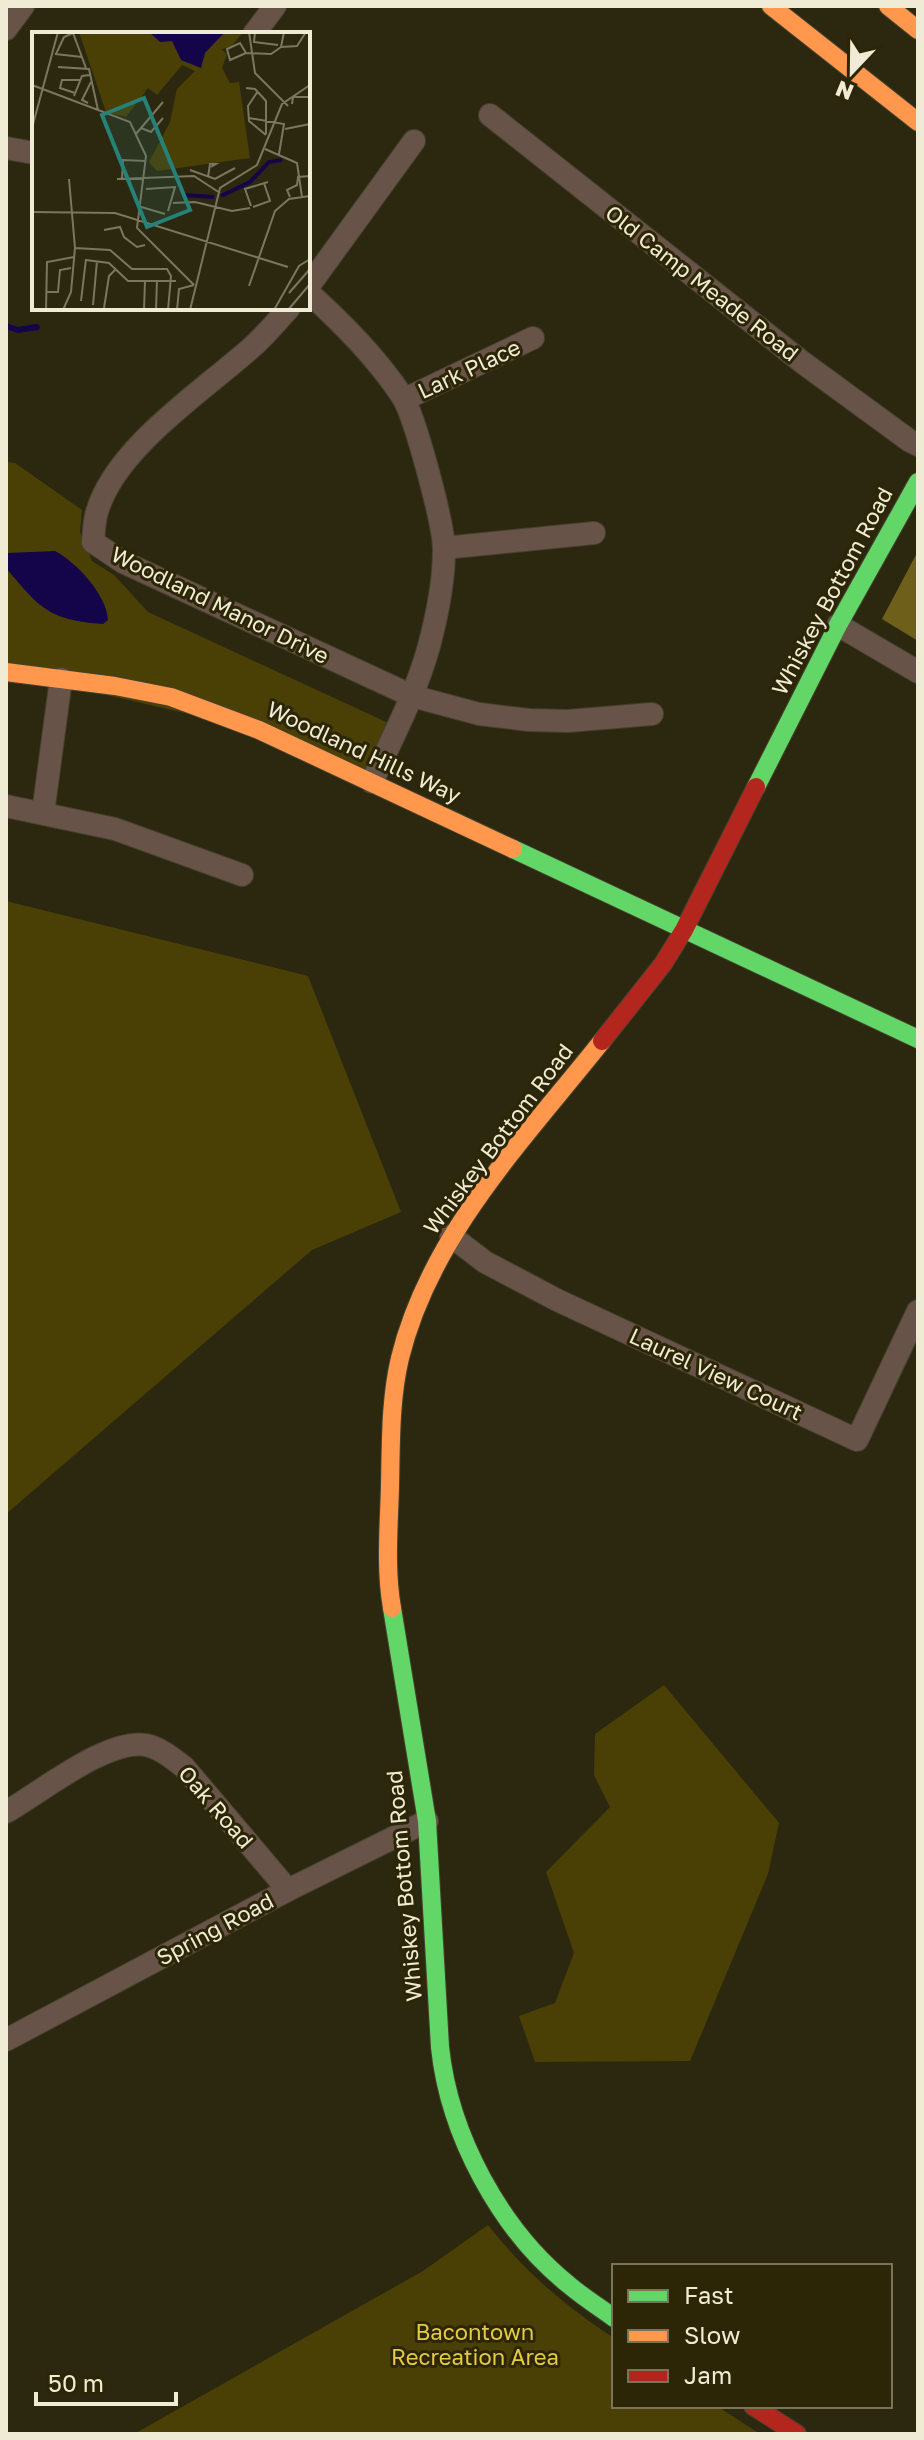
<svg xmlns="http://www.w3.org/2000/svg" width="924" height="2440" viewBox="0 0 924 2440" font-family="'Golos Text',sans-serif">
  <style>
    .green { fill: #4a4006 }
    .forest { fill: #6e5f1a }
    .water { fill: #14054a }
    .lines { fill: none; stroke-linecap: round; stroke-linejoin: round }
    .stream { stroke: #14054a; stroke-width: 6 }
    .street-casing { stroke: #45422e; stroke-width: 24 }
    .fast-casing { stroke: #45422e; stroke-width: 20 }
    .slow-casing { stroke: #45422e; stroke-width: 20 }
    .jam-casing { stroke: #45422e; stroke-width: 20 }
    .street { stroke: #685349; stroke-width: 22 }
    .fast { stroke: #63d668; stroke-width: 18 }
    .slow { stroke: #ff974d; stroke-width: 18 }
    .jam { stroke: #b3261e; stroke-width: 18 }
    .labels { text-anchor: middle; stroke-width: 6; stroke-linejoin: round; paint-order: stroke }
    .street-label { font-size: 22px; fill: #f0ebd5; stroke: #2c2606 }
    .park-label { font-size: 22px; fill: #e5ca43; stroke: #2c2606 }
    .inset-river { fill: none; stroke: #14054a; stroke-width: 4 }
    .inset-road { fill: none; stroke: #7a765f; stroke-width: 2 }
    .view { fill: #268278; fill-opacity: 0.15; stroke: #268278; stroke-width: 4 }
    .inset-edge { fill: none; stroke: #f0ebd5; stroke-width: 4 }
  </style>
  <rect width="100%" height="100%" fill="#2c2810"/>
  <!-- green -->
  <g class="green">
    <path d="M6,462L15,463L82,510L80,532L92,561L114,575L148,612L397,727L372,782L259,730L6,672Z"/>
    <path d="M6,901L308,976L401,1212L312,1250L6,1514Z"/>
    <path d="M664,1685L779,1823L768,1874L690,2061L535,2062L519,2016L555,2003L574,1953L546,1872L610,1807L594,1775L595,1734Z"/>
    <path d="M488,2225C524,2271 565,2306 614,2338V2406H717L760,2434H134L423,2271Z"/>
  </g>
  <!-- forest -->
  <path class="forest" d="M918,551V641L882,619Z"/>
  <!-- water -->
  <path class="water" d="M55,551C76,562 107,595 108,620L103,624C48,620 40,608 6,568L7,553Z"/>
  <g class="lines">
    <!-- stream -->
    <path class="stream" d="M6,326L18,330L37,327"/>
    <!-- street casing -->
    <g class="street-casing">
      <g id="street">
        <path d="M6,29L23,6"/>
        <path d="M254,34L275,6"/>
        <path d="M490,115L802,362L910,441L918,445"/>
        <path d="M6,148L34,153"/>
        <path d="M308,287L414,141"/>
        <path d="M308,292C343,324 376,357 402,396C415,416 444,525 444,550C444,581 437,616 429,646C416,694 392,738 372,782"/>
        <path d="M289,308C277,321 265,336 251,348C203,391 115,448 97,512C94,521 94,532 93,542L123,562L412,696L479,714L529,720L568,721L652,714"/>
        <path d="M405,399L533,338"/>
        <path d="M444,548L594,533"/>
        <path d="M838,625L918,672"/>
        <path d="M6,806L115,829L242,875"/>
        <path d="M43,813L61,679"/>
        <path d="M451,1236L485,1262L557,1300L857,1440L918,1311"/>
        <path d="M6,1812C40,1793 107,1738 146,1745C160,1748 172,1758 184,1767L288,1890"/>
        <path d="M6,2040L288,1890L427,1821"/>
      </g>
    </g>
    <!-- fast casing -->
    <g class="fast-casing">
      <g id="fast">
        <path d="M756,787L838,625L918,482"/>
        <path d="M513,849L918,1039"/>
        <path d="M392,1608L427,1821L440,2047C449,2134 500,2230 569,2285C583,2297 599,2307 614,2318"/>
      </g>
    </g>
    <!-- slow casing -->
    <g class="slow-casing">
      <g id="slow">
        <path d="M771,6L918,122"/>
        <path d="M888,6L918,30"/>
        <path d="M6,672L115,686L171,697L259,730L513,849"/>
        <path d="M392,1608C385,1568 389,1526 390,1486C391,1444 390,1400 400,1358C430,1235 525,1138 602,1041"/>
      </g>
    </g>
    <!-- jam casing -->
    <g class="jam-casing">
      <g id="jam">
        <path d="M602,1041L663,964L684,930L756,787"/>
        <path d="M753,2406L797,2434"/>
      </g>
    </g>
    <!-- street -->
    <use href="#street" class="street"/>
    <!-- fast -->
    <use href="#fast" class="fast"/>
    <!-- slow -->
    <use href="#slow" class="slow"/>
    <!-- jam -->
    <use href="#jam" class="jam"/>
  </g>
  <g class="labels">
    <!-- street labels -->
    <g class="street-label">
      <text transform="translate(702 283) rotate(38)" y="8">Old Camp Meade Road</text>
      <text transform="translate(469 369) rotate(-25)" y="8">Lark Place</text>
      <text transform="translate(832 591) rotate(-62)" y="8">Whiskey Bottom Road</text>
      <text transform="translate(220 605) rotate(26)" y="8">Woodland Manor Drive</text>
      <text transform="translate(364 752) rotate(25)" y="8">Woodland Hills Way</text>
      <text transform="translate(498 1139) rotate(-53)" y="8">Whiskey Bottom Road</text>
      <text transform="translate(716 1374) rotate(25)" y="8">Laurel View Court</text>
      <text transform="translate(216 1807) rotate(49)" y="8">Oak Road</text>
      <text transform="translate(404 1886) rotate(-95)" y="8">Whiskey Bottom Road</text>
      <text transform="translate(215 1929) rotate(-28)" y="8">Spring Road</text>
    </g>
    <!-- park labels -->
    <g class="park-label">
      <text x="475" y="2340">Bacontown<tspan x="475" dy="25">Recreation Area</tspan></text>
    </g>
  </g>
  <!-- overview -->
  <g transform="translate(32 32)">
    <rect width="278" height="278" fill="#2c2810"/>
    <path d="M47,0H211L199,15L189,17L195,22L190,36L198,51L207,50L218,126L125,139L117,130L138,90L145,57L163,39L150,33L125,63L116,56L94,85L74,80Z" fill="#4a4006"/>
    <path d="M117,0H193L173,21L169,36L149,28L140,9L128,10Z" fill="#14054a"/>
    <path class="inset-river" d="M150,163L182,165M189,164L218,150L237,130L250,128"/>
    <path class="inset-road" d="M217,0L223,41L256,74M223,0L222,10L246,13M249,15L265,14L274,0M214,21L198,28L195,17L208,11L214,21L239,22L249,15L252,0M23,22L50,25M24,22L32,5L41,1L54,36M26,35L57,37L66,78M0,53L98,90L114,124L105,196L162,253M214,56L223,57L234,69V102M226,59L216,74L217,89L234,103M43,61L28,56L30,48H48M42,64L50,44L58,43M56,71L50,68L59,50M260,72L261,65H278M217,86L252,92L247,122M0,96L26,0M109,96L119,100L131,86M253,97L278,92M104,102L131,70M233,117L265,131L270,165M158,138L183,147L203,136M176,145L178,132H184L179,135M85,147L162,144L188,161M90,147L91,128L114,129M114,157L143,155L136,179M258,165L255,158L265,153L266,145L278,144M141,171L163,170L200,179L218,176M106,174L133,182M219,174L213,157L236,150M221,175L238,169L232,151M0,180L83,181L256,235M72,198L88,195L92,205L105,215L113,213M43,216L78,218L100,237H135L139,244L136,278M54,228L77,231L96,249H144M217,254L243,179L257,167L278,164M15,260H26L28,238L39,236M257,261L278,237M49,269L54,227M61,273L65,229M72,276L77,244L84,237M14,278L15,230L42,225M31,278L39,260L43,216L37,147M112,278L113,249M124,278L125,248M145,278L147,257L162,253M158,278L188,156L225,133L250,72L278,53M242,278L267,234L278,227M256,278L278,252"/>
    <path class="view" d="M112,66L158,178L115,195L70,83Z"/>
    <rect width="278" height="278" class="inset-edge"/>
  </g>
  <!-- border -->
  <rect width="924" height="2440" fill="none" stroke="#f0ebd5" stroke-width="16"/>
  <!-- legend -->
  <rect x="612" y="2264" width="280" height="144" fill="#2c2606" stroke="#7a7559" stroke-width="2"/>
  <rect x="628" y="2290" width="40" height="12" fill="#63d668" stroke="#7a7559" stroke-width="2"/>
  <text x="684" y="2304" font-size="24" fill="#f0ebd5">Fast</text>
  <rect x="628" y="2330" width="40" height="12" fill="#ff974d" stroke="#7a7559" stroke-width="2"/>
  <text x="684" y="2344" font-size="24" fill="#f0ebd5">Slow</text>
  <rect x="628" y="2370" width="40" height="12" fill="#b3261e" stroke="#7a7559" stroke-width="2"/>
  <text x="684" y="2384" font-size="24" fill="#f0ebd5">Jam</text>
  <!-- north arrow -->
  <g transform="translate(852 72) rotate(202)" stroke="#2c2606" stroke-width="6" paint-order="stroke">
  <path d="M0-6L14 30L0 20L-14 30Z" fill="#f0ebd5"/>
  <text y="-12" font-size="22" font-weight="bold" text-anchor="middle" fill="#f0ebd5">N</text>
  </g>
  <!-- scale -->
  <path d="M36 2392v12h140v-12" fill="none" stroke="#f0ebd5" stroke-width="4"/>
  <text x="48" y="2392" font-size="24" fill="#f0ebd5" stroke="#2c2606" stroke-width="6" paint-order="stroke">50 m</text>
</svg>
